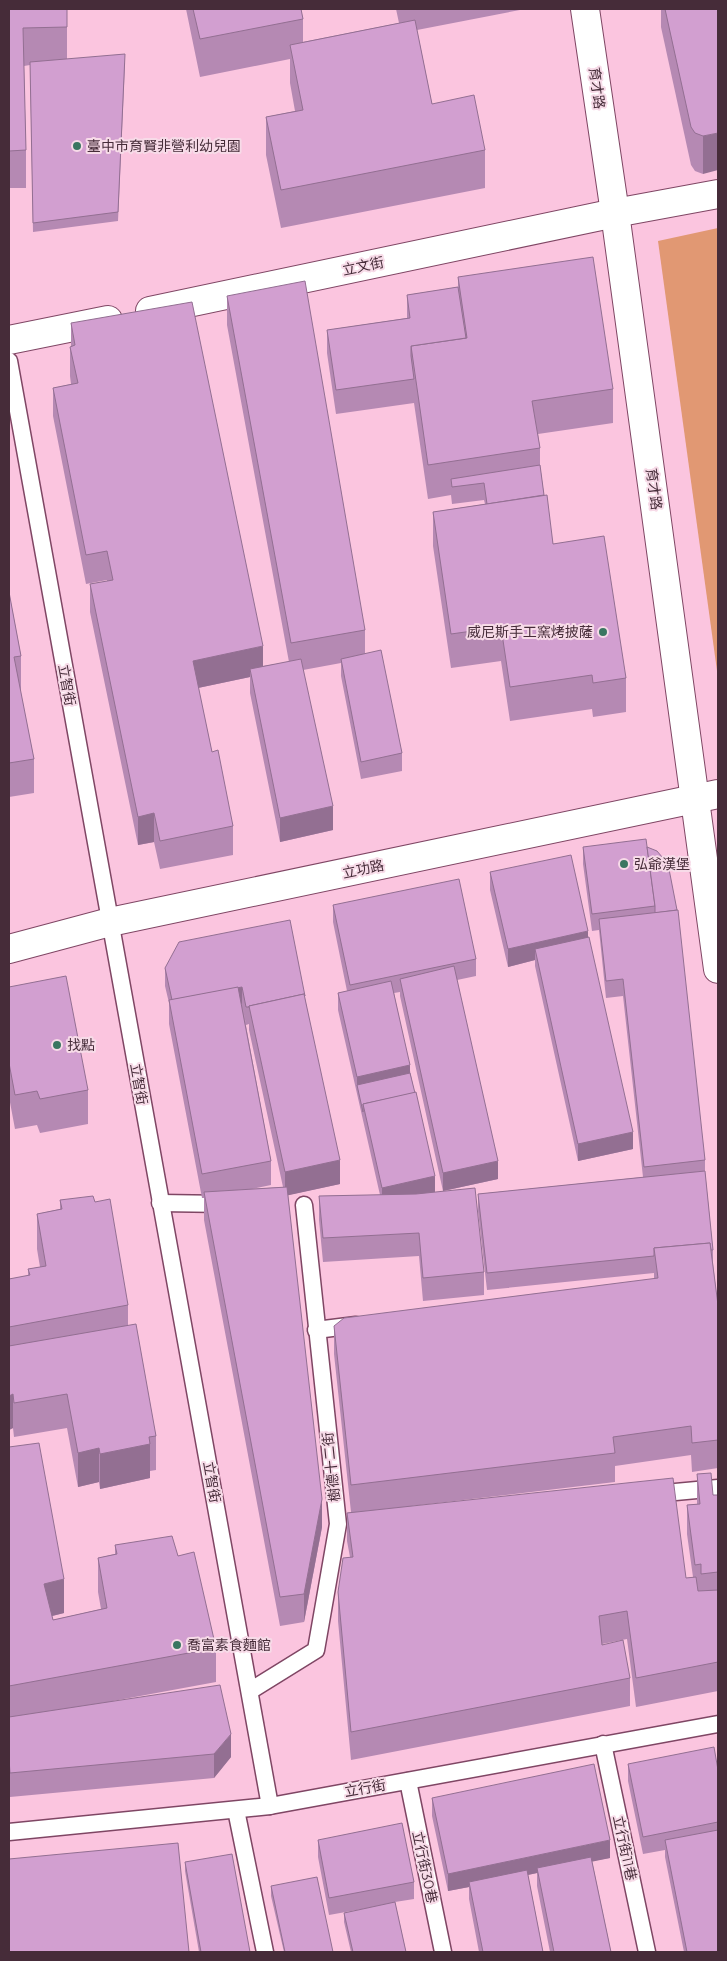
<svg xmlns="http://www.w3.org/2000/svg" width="727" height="1961" viewBox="0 0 727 1961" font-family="Montserrat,'Noto Sans TC',sans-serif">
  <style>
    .green { fill: #e19873 }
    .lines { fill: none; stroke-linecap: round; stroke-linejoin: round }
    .service-casing { stroke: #7f4664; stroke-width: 19 }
    .minor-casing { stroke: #7f4664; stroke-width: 30 }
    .service { stroke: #fff; stroke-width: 16 }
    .minor { stroke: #fff; stroke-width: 28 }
    .wall { fill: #b589b3; fill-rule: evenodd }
    .shaded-wall { fill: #936f92 }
    .building { fill: #d29fd0; stroke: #936f92 }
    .poi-dot { fill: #3a7661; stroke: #f7dbe8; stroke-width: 2 }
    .labels { text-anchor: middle; stroke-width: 4; stroke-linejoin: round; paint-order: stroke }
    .street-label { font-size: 14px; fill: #462c39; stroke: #f7dbe8 }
    .poi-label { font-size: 14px; fill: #462c39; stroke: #f7dbe8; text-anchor: start }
  </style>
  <rect width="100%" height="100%" fill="#fbc5df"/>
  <!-- green -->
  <path class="green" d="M718,228V678L658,241Z"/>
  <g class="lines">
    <!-- service casing -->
    <g class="service-casing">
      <g id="service">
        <path d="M9,361L270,1806"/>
        <path d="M160,1203L226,1204"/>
        <path d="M316,1330L356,1325"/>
        <path d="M654,1494L718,1488"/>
        <path d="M250,1691L316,1650L338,1524L304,1205"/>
        <path d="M603,1744L647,1952"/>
        <path d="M408,1781L443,1952"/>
        <path d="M236,1810L265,1952"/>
        <path d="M9,1832L270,1806L718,1724"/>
      </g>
    </g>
    <!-- minor casing -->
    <g class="minor-casing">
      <g id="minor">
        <path d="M585,9L615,213L718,969"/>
        <path d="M150,311L615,213L718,194"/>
        <path d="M9,340L108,320"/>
        <path d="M9,949L110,922L718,794"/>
      </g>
    </g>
    <!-- service -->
    <use href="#service" class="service"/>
    <!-- minor -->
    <use href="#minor" class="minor"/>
  </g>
  <!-- wall -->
  <g class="wall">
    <path d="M9,9L67,27V59L125,63L118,221L33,232L30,65L24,66L26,150V188H9Z"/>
    <path d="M186,9H301L303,19V42L399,23L396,9H525L417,30L432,104L485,150V188L281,228L266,155V117L295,111L290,83V59L200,77Z"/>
    <path d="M661,9H718L703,174L695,171L691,165L661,27Z"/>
    <path d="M458,277L613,389V423L538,434L540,448V465L544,495L553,544L626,678V712L593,717L592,709L510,721L501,661L451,668L433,546V512L485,504L484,500L452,504L451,495L428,499L414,403L336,414L327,353V330L407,318V295L458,287Z"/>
    <path d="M227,296L365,630V653L402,753V771L361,779L341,676V663L303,670L333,830L280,842L250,693V677L198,688L212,752L233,826V855L160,869L154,842L138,845L90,612V584L107,581V580L86,584L53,416V388L71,384L70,376V347H71V323L263,666L289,662L227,325Z"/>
    <path d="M9,592L21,656V690L20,691L34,759V793L9,797Z"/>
    <path d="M583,847H647L705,1160V1172L713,1250V1264L718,1305V1468L692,1472L691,1455L615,1466V1482L412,1506L686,1578L693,1577L687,1534V1505L697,1504V1474L713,1495H718V1691L636,1707L627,1639L602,1644L630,1678V1706L351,1760L338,1621V1592L350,1557L347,1541V1513L351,1512L334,1354V1326L654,1279V1273L487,1290L478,1211V1194L643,1177L623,996L606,998L599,930L592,931L583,864Z"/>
    <path d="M490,872L588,937L633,1149L578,1161L535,966V960L508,967L490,890Z"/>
    <path d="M333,905L476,959V976L457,980L498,1179L443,1191L400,996V992L394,993L435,1192L484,1272V1295L423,1301L419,1256L323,1262L319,1220V1196L380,1195L338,1010V993L347,991L333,922Z"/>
    <path d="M165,968L305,998L340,1184L288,1195L322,1527L304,1622L280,1626L204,1220V1198H202L169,1024V1003L165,986ZM242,1004L246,1025L249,1024V1030L283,1187L252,1189L271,1185V1161Z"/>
    <path d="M9,987L88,1090V1124L40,1133L37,1125L15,1129L9,1097Z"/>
    <path d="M60,1200L128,1305V1325L156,1436V1470L150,1471V1478L100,1489L99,1482L78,1487L67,1428L14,1437L13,1428L9,1430V1279L28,1276V1269L40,1267L37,1249V1214L60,1209Z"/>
    <path d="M9,1447L64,1613L52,1616L53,1620L101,1609L98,1592V1558L115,1554V1545L178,1556L216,1648V1682L113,1701L231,1757L214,1778L10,1797L9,1783Z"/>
    <path d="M628,1764L718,1770V1952H684L665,1857V1850L643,1854L628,1781Z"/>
    <path d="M432,1798L610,1858L592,1861L611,1952H550L537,1886V1873L528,1875L543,1952H479L469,1899V1887L448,1891L432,1816Z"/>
    <path d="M318,1840L414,1882V1899L395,1902L406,1952H351L344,1922V1913L368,1908L329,1915L318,1857Z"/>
    <path d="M185,1862L250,1952H199L185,1871Z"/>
    <path d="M271,1886L333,1952H284L271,1896Z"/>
  </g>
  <!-- shaded-wall -->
  <g class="shaded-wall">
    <path d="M718,133V170L703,174V136Z"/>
    <path d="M263,646V675L250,669V677L193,689V661Z"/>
    <path d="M333,806V830L280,842V818Z"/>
    <path d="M154,813V842L138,845V817Z"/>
    <path d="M588,931V948L535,949V960L508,967V949Z"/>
    <path d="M242,987V1004L172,1001Z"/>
    <path d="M410,1065V1082L357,1085V1077Z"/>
    <path d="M633,1132V1149L578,1161V1144Z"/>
    <path d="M340,1160V1184L285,1196V1172Z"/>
    <path d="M498,1161V1179L443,1191V1173Z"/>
    <path d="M435,1176V1193L382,1205V1188Z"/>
    <path d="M13,1394V1428L9,1430V1396Z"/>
    <path d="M150,1444V1478L100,1489V1454Z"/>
    <path d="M99,1448V1482L78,1487V1453Z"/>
    <path d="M322,1499V1527L304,1622V1594Z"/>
    <path d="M64,1579V1613L44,1618V1584Z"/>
    <path d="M231,1734V1757L214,1778V1754Z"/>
    <path d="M610,1840V1858L537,1873V1868V1873L470,1887L469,1882V1887L448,1891V1874Z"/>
  </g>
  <!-- building -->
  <g class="building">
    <path d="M9,9H67V27L23,28L26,150L9,151Z"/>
    <path d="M193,9H301L303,19L200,39Z"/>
    <path d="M665,9H718V133L703,136L695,133L691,127Z"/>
    <path d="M415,20L432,104L474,95L485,150L281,190L266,117L303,110L290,45Z"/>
    <path d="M125,54L118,212L33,223L30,62Z"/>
    <path d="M593,257L613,389L532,401L540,448L428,465L411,346L467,338L458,277Z"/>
    <path d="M305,281L365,630L291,643L227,296Z"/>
    <path d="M458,287L466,338L411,346V356L414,379L336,390L327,330L410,318L407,295Z"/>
    <path d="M192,302L263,646L193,661L212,752L218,750L233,826L160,841L154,813L138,817L90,584L113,580L107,551L86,555L53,388L78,383L70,347L75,345L71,323Z"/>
    <path d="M540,465L544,495L487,504L484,483L452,487L451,479Z"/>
    <path d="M547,495L553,544L604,536L626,678L593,683L592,675L510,687L501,627L451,634L433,512Z"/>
    <path d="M9,592L21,656L14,657L34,759L9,763Z"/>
    <path d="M381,650L402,753L361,762L341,659Z"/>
    <path d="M301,659L333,806L280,818L250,669Z"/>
    <path d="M646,839L655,906L592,914L583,847Z"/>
    <path d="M647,847L657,851L668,864L677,910L655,913V906Z"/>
    <path d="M571,855L588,931L508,949L490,872Z"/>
    <path d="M459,879L476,959L350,985L333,905Z"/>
    <path d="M678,910L705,1160L644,1167L623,979L606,981L599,919Z"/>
    <path d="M290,920L305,996L304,994L249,1006V1007H246L242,987L172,1000L165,968L179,942Z"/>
    <path d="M589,937L633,1132L578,1144L535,949Z"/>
    <path d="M454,966L498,1161L443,1173L400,979Z"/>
    <path d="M66,976L88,1090L40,1099L37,1091L15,1095L9,1063V987Z"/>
    <path d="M391,981L410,1065L357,1077L338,993Z"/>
    <path d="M238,987L271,1161L202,1174L169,1000Z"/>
    <path d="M304,994L340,1160L285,1172L249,1006Z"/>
    <path d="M410,1073L415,1093L363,1104V1112L357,1085Z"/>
    <path d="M416,1092L435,1176L382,1188L363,1104Z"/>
    <path d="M705,1171L713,1250H711L710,1243L654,1248V1256L487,1273L478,1194Z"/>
    <path d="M287,1187L322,1499L304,1594L280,1597L204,1192Z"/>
    <path d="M475,1188L484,1272L423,1278L419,1233L323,1238L319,1196L416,1194Z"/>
    <path d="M93,1196L95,1202L110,1199L128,1305L9,1327V1279L30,1275L28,1269L46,1266L37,1214L62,1209L60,1200Z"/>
    <path d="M710,1243L718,1305V1440L692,1443L691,1426L613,1437L615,1453L351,1485L334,1326L344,1318L658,1278L654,1248Z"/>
    <path d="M136,1324L156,1436L149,1437L150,1444L100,1454L99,1448L78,1453L67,1394L14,1403L13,1394L9,1396V1346Z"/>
    <path d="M39,1443L64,1579L44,1584L53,1620L107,1608L98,1558L117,1554L115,1545L172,1536L178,1556L194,1552L216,1648L9,1686V1447Z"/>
    <path d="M711,1473L713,1495H718V1572L701,1574V1564L695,1565L687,1505L700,1504L697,1474Z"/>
    <path d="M673,1478L686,1578L696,1577L698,1591L718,1590V1662L636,1678L627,1611L599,1616L602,1645L623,1640L630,1678L351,1732L338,1592L343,1558L353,1557L347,1513Z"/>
    <path d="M220,1685L231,1734L214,1754L10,1773L9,1759V1717Z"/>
    <path d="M714,1747L718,1770V1822L643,1837L628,1764Z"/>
    <path d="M594,1764L610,1840L448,1874L432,1798Z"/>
    <path d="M402,1823L414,1882L329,1898L318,1840Z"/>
    <path d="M718,1830V1952H687L665,1840Z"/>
    <path d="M178,1843L189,1952H9V1859Z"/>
    <path d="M232,1854L250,1952H201L185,1862Z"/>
    <path d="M591,1857L611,1952H554L537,1868Z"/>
    <path d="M527,1870L543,1952H483L469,1882Z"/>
    <path d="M317,1877L333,1952H285L271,1886Z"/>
    <path d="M395,1902L406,1952H353L344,1913Z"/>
  </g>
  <!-- markers -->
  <g class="poi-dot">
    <circle cx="77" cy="146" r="5"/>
    <circle cx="603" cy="632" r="5"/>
    <circle cx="624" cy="864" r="5"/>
    <circle cx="57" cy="1045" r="5"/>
    <circle cx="177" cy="1645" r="5"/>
  </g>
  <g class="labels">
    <!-- street labels -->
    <g class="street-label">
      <text transform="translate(597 88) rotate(82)" y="5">育才路</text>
      <text transform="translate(363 266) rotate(-12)" y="5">立文街</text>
      <text transform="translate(654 489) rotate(82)" y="5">育才路</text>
      <text transform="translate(67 685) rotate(80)" y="5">立智街</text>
      <text transform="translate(363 869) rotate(-12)" y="5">立功路</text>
      <text transform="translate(139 1084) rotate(80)" y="5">立智街</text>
      <text transform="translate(331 1467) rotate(-96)" y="5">樹德十二街</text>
      <text transform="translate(212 1482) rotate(80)" y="5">立智街</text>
      <text transform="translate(365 1788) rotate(-10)" y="5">立行街</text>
      <text transform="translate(625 1848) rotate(78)" y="5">立行街11巷</text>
      <text transform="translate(425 1867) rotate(78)" y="5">立行街30巷</text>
    </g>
    <!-- poi labels -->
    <g class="poi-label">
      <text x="87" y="151">臺中市育賢非營利幼兒園</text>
      <text x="593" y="637" text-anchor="end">威尼斯手工窯烤披薩</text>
      <text x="634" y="869">弘爺漢堡</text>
      <text x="67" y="1050">找點</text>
      <text x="187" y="1650">喬富素食麵館</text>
    </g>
  </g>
  <!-- border -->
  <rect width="727" height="1961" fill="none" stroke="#462c39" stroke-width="20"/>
</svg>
